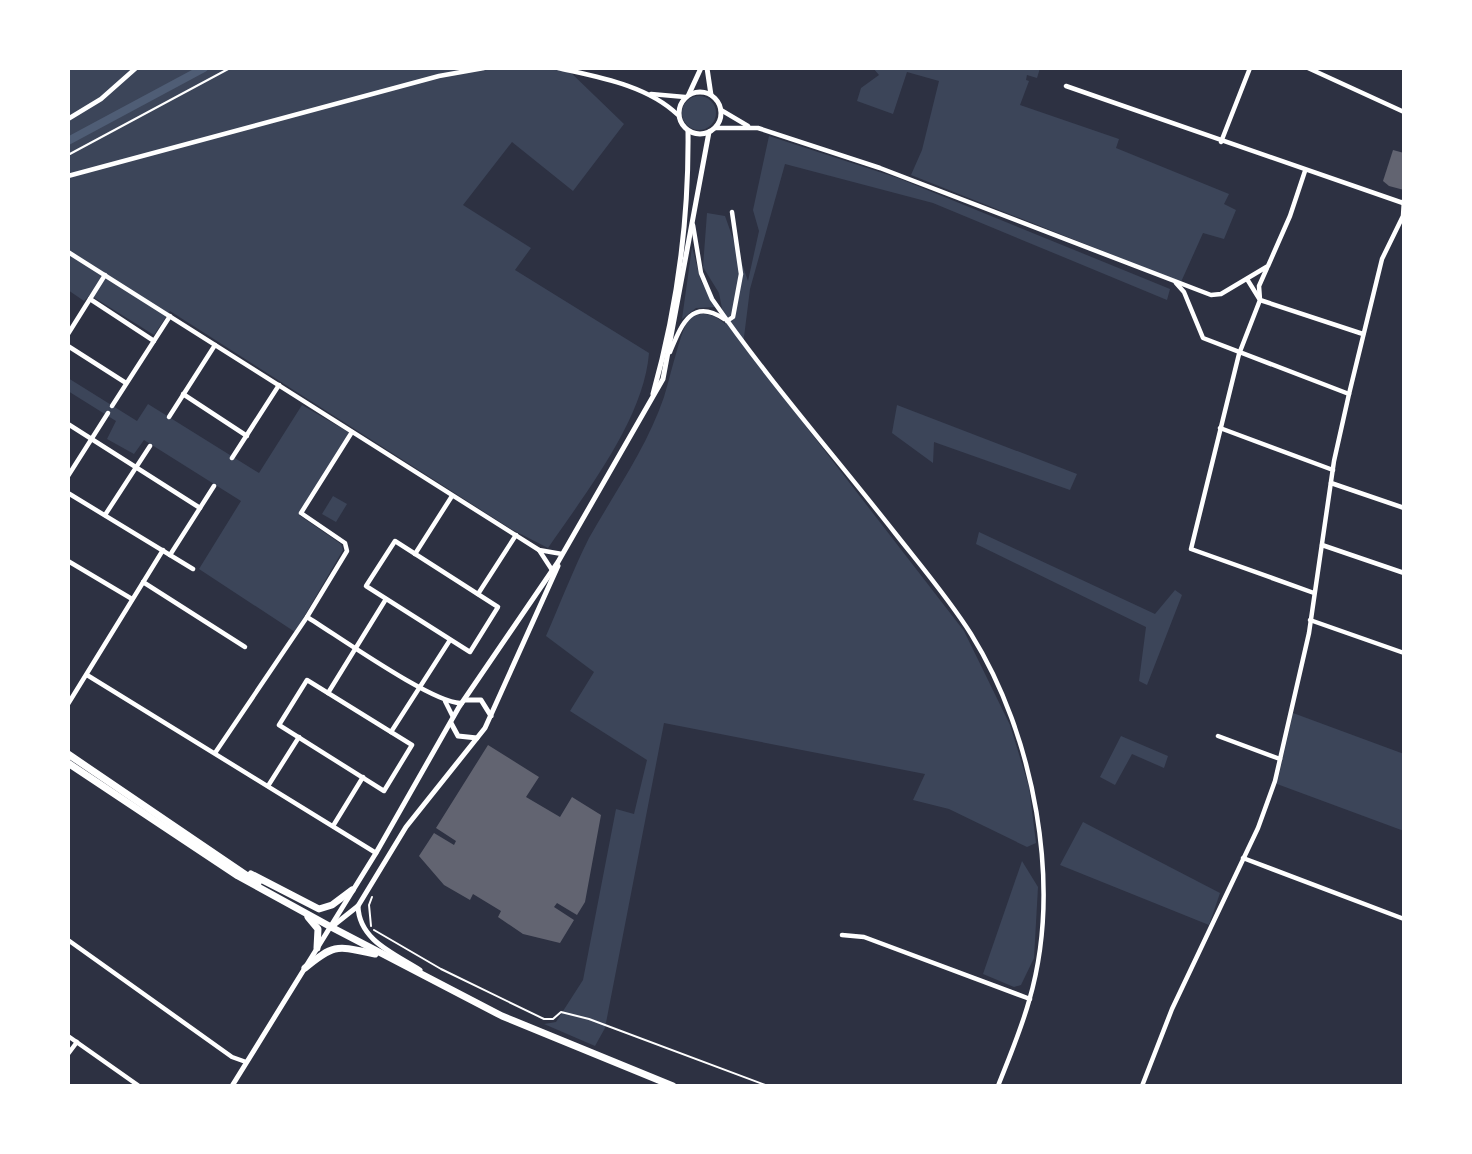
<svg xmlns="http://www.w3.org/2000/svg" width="1472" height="1154" viewBox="0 0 1472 1154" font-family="'Roboto Condensed',sans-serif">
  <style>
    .green { fill: #3c4559 }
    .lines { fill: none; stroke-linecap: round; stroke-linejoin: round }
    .canal { stroke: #4f5d75; stroke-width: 8 }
    .building { fill: #626471 }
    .path { stroke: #fff; stroke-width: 2 }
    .minor { stroke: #fff; stroke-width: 4.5 }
    .tertiary { stroke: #fff; stroke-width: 5 }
    .primary { stroke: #fff; stroke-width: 7 }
  </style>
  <rect width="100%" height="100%" fill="#2d3142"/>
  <!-- green -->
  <g class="green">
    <path d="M68,68H566L624,124L573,191L512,142L463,205L531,248L515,270L649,353C644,419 585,494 548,548L511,529L170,311L154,335L90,295L84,301L68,290Z"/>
    <path d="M873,68H1040L1037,78L1027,75L1026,80L1029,81L1020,105L1119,139L1116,148L1229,194L1224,204L1236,210L1224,239L1203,233L1181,282L911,175L922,150L939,81L907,72L893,114L857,101L861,88L879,75Z"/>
    <circle cx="699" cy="113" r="17"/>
    <path d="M769,136L898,178L1170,289L1167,300L933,203L785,164L750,289L743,345L964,631L1010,725L1029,787L1036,843L1027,847L949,809L913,800L925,774L664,723L605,1028L595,1046L544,1024L556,1022L583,980L616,809L634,814L647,760L570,711L594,672L546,636C560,604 573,570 589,538C615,492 647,447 664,397C669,382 681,329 688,321C699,309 715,314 725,324L719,293L703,267L707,213L725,216L748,281L759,231L753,210Z"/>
    <path d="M692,247L701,281L716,307L696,308L682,319Z"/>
    <path d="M68,378L137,421L148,404L259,473L302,405L350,433L299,515L341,544L343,550L295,632L199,569L241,501L144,440L134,454L107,439L116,421L68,391Z"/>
    <path d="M897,405L1077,474L1070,490L934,442L933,463L892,433Z"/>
    <path d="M333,496L347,504L336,522L322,514Z"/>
    <path d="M979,532L1155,614L1175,590L1182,595L1147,685L1139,681L1146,627L976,544Z"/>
    <path d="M1293,713L1404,754V831L1277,784Z"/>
    <path d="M1121,736L1168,756L1164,768L1132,754L1115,785L1100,777Z"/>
    <path d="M1083,822L1220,893L1209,925L1060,865Z"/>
    <path d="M1022,861L1038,887L1034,958L1021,985L1014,987L983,974Z"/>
  </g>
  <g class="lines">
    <!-- canal -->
    <path class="canal" d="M68,141L204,68"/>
  </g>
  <!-- building -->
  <g class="building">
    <path d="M1393,150L1404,153V190L1389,186L1383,181Z"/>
    <path d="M488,745L539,777L526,797L560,817L572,797L601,815L585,902L577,915L557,903L554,907L574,920L560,943L523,934L498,917L501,911L473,894L470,900L444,885L419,856L434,833L454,845L456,841L436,828Z"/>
  </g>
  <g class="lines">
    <!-- path -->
    <g class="path">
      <path d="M68,155L230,68"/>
      <path d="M371,926L369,905L372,897"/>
      <path d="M374,930L441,969L544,1019H553L561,1012L589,1019L768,1086"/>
    </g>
    <!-- minor -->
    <g class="minor">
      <path d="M558,68C598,77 647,85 678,115"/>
      <path d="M1308,68L1404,112"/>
      <path d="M1066,86L1403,203"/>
      <path d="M651,94L685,97"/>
      <path d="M721,110L748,126"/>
      <path d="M68,119L101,99L136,68"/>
      <path d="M715,128H758L880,168L1211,295L1221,294L1268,266L1290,216L1305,171"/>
      <path d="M1221,142L1250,68"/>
      <path d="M68,176L439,76L484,68"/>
      <path d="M693,225L701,273L712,299C768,380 834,455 895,533C921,566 949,599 971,634C1034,735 1063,885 1029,1001C1021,1030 1009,1058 998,1086"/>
      <path d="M68,252L539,550L562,554"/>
      <path d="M1267,268L1259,286L1260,300L1363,334"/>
      <path d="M1247,279L1260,300L1239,354L1191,549L1314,593"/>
      <path d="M1176,283L1184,292L1203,338L1349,394"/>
      <path d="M90,299L154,341"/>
      <path d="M727,321L733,317L741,274L732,212"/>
      <path d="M68,334L105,275"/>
      <path d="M68,346L126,383"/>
      <path d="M670,352C681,326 691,297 724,319"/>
      <path d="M183,394L247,436"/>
      <path d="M112,406L170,316"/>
      <path d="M169,417L215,345"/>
      <path d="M68,424L200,508"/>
      <path d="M1220,428L1333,470"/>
      <path d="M232,458L279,385"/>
      <path d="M68,476L108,413"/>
      <path d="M1331,483L1404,508"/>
      <path d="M68,493L193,569"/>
      <path d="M105,515L150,446"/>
      <path d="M395,541L498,607L470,652L366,586Z"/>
      <path d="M1322,545L1404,573"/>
      <path d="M539,550L552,570"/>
      <path d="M415,554L452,496"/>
      <path d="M170,555L214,486"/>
      <path d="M68,561L132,599"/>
      <path d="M143,582L245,647"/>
      <path d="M478,594L516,535"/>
      <path d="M307,617C335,634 436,706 462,703"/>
      <path d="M1310,620L1404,653"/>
      <path d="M87,675L376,853"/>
      <path d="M307,680L412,745L384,791L279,725Z"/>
      <path d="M328,693L386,599"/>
      <path d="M445,701L453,717"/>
      <path d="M68,704L163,550"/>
      <path d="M391,732L450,640"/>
      <path d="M1218,736L1280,759"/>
      <path d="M215,753L307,617L347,551L345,543L301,513L352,432"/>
      <path d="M268,786L299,737"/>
      <path d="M333,826L363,777"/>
      <path d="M1243,858L1404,919"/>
      <path d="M842,935L864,937L1030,999"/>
      <path d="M68,940L232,1057L246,1062"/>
      <path d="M68,1036L139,1086"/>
      <path d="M68,1054L77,1042"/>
      <path d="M1142,1086L1172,1009L1258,828L1275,781L1309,633L1334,461L1349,394L1382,259L1403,216L1404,200"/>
    </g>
    <!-- tertiary -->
    <g class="tertiary">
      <path d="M707,68L711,95"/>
      <circle cx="700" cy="113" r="21"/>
      <path d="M689,94L701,68"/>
      <path d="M653,394C677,308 689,219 688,131"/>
      <path d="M465,700H481L491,716"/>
      <path d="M451,723L458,736L477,738"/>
      <path d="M358,906C359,940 393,953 420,970"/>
      <path d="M334,925L358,906L406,827L485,728L558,566"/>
      <path d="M232,1086L376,853L459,707L558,562L663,379L709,132"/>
    </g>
    <!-- primary -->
    <g class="primary">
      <path d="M68,754L258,883"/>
      <path d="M68,763L238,876L331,927L502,1016L673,1086"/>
      <path d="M251,874L319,909L332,905L352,890"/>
      <path d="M308,917L318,929L317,948"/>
      <path d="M305,968C335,943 337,946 375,954"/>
    </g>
  </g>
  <!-- border -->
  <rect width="1472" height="1154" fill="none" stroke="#ffffff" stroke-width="140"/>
</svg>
